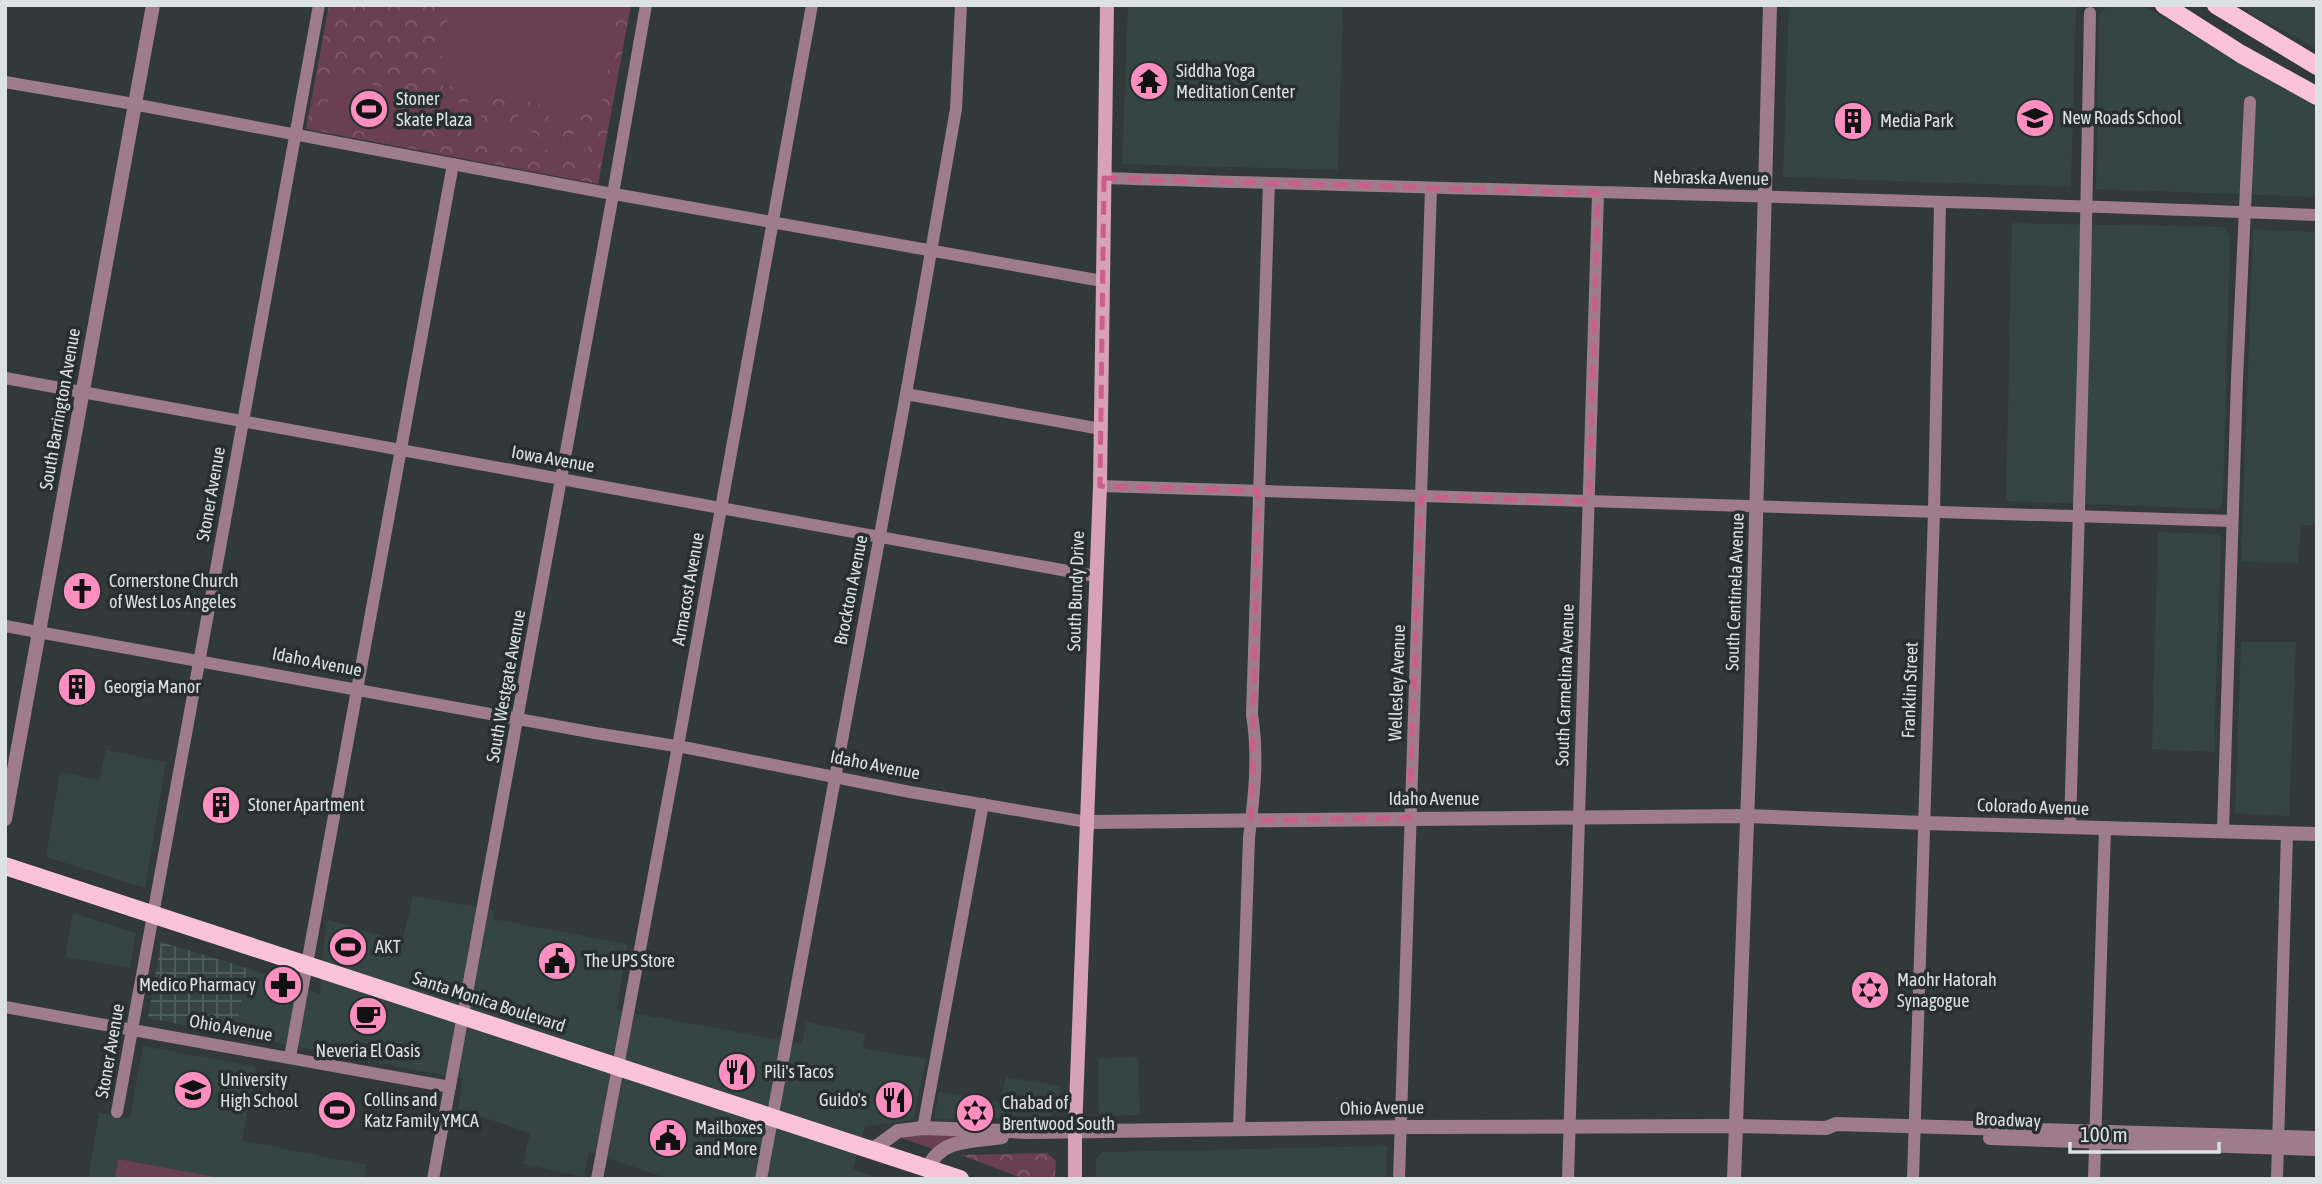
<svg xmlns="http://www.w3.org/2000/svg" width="2322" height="1184" viewBox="0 0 2322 1184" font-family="'Asap Condensed',sans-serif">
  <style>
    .built { fill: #344544 }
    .industrial { fill: url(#industrial-grid) }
    .grass { fill: url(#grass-tufts) }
    .forest { fill: url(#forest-crowns) }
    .pitch { fill: #6a3f51 }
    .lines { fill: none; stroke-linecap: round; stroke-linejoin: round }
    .minor { stroke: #9e7c89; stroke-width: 12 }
    .tertiary { stroke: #9e7c89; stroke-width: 14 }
    .secondary { stroke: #d7a2b7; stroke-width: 14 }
    .primary { stroke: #fbc3da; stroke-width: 18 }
    .marked { fill: none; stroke: #cb5e8a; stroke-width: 5; stroke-dasharray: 14 9; stroke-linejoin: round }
    .labels { text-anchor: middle; stroke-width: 7; stroke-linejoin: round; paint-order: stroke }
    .poi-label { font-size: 18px; fill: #dce1e1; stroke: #27302f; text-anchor: start }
    .street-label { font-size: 18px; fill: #dce1e1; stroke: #27302f }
  </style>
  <defs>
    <pattern id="industrial-grid" width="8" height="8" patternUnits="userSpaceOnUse" patternTransform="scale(1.75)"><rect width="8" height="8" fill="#344544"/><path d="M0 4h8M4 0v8" fill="none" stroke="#51605f"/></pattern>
    <pattern id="grass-tufts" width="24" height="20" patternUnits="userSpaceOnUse" patternTransform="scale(1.75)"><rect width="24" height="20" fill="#6a3f51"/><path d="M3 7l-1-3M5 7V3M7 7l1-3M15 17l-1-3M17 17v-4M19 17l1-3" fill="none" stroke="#7f5a6a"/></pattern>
    <pattern id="forest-crowns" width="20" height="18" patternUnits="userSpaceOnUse" patternTransform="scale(1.75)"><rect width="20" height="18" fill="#6a3f51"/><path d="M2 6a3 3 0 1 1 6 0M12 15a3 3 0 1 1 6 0" fill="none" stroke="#7f5a6a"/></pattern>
  </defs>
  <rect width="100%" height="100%" fill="#313a39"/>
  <!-- built -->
  <g class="built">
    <path d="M1128,5H1343L1338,170L1122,164Z"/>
    <path d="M1789,5H2076L2071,187L1783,177Z"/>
    <path d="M2109,5H2142L2279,86L2317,105V197L2096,189L2099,15Z"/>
    <path d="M2239,5H2317V49L2254,15Z"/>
    <path d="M2012,223L2223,227L2230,235L2223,502L2221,507L2217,509L2006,501Z"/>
    <path d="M2253,229L2317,232V525H2301L2298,563L2241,562Z"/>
    <path d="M2158,532L2217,534L2221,538L2214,752L2152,749Z"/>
    <path d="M2241,642H2296L2289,816L2235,813Z"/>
    <path d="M106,750L166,762L145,888L46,857L60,772L99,780Z"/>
    <path d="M413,896L494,910L493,919L627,944L617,1010L802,1044L806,1022L865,1034L863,1048L926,1059L913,1120L865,1126L853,1169L880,1179H669L589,1152L584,1177L523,1164L530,1133L458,1109L463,1079L236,1035L247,968L320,994L326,919L402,942Z"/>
    <path d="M73,913L136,933L130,968L65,957Z"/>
    <path d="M143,1046L256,1067L242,1140L366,1165L364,1179H88L99,1113L130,1118Z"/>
    <path d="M1138,1057L1140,1115L1102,1116L1099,1112L1098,1059Z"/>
    <path d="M1006,1077L1060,1086L1059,1109L1050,1117L934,1119L939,1092L1000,1102Z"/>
    <path d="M1387,1146L1386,1179H1096V1159L1102,1152Z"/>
  </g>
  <!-- industrial -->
  <path class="industrial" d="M161,942L247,968L236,1035L148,1018Z"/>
  <!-- grass -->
  <path class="grass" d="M900,1134L980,1135L941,1144L933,1149L896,1136Z"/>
  <!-- forest -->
  <g class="forest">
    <path d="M329,5H631L598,184L306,129Z"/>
    <path d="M1047,1153L1056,1161L1055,1178L1052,1179H1024L961,1155Z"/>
  </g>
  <!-- pitch -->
  <g class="pitch">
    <path d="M451,5H619L600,115L441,85L444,65L440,52Z"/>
    <path d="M332,78L414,92L406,139L324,125Z"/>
    <path d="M444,96L460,99L453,134L437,131Z"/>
    <path d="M468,100L484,103L477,138L461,135Z"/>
    <path d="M495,105L512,108L505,143L489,140Z"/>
    <path d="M520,110L536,113L529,148L513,145Z"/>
    <path d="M549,114L565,117L559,153L542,149Z"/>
    <path d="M576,120L592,123L586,158L569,155Z"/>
    <path d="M118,1159L225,1179H115Z"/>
  </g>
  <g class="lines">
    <!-- minor -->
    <g class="minor">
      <path d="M5,82L122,102L607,193"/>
      <path d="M1104,178C1508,191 1913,198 2317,215"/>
      <path d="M614,188L646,5"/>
      <path d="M620,195L1102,281"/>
      <path d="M5,378L1095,576"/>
      <path d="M906,394L1101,429"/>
      <path d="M1100,486L2232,521"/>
      <path d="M5,626L595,733L688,748L910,792L1087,822"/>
      <path d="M2070,827L2084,330L2090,13"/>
      <path d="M2223,831L2237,379L2250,102"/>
      <path d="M5,1007L450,1087"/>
      <path d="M290,1057L453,164"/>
      <path d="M117,1112L319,5"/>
      <path d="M923,1128L983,804"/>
      <path d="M1239,1129L1249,838C1254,797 1259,756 1252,715L1269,183"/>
      <path d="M433,1179L612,200"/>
      <path d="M597,1179L678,746L812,5"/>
      <path d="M761,1179L906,394L956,109L961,5"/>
      <path d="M1399,1179L1431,188"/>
      <path d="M1568,1179L1598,193"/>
      <path d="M1913,1179L1934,512L1940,203"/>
      <path d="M2094,1179L2105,828"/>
      <path d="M2277,1179L2287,833"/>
    </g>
    <!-- tertiary -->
    <g class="tertiary">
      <path d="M5,819L153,5"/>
      <path d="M1087,822L1747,816L1924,823L2317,834"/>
      <path d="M1990,1138L2317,1149"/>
      <path d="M872,1150L898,1131L923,1128L1028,1132L1412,1127L1735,1126L1826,1128L1836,1124L2317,1138"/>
      <path d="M928,1168C941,1138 972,1142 1002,1137"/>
      <path d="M1734,1179L1750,739L1770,5"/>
    </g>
    <!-- secondary -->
    <path class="secondary" d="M1075,1179V1131L1100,486L1107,5"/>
    <!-- primary -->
    <g class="primary">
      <path d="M2164,5L2241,54L2317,96"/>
      <path d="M2216,5L2317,66"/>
      <path d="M5,866L960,1179"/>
    </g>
  </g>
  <!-- marked area -->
  <path class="marked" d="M1104,178L1598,193L1589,501L1421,497L1409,818L1251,820L1258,491L1100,486Z"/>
  <!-- icons -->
  <defs>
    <g id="temple-disc" transform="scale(2.0125)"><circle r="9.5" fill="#fd8ec0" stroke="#27302f"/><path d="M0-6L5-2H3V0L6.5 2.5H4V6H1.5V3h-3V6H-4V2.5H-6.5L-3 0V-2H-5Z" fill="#111"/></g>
    <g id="stadium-disc" transform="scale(2.0125)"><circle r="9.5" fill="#fd8ec0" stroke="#27302f"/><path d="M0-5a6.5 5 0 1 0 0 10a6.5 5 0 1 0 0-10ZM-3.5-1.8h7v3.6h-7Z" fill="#111"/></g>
    <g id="school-disc" transform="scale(2.0125)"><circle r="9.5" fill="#fd8ec0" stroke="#27302f"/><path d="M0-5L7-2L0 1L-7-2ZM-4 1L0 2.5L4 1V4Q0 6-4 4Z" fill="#111"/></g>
    <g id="building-disc" transform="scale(2.0125)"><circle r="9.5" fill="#fd8ec0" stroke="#27302f"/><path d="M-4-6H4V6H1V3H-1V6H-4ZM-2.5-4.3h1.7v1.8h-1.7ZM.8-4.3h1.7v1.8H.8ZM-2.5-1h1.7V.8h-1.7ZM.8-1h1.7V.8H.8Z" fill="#111"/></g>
    <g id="church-disc" transform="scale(2.0125)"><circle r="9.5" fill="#fd8ec0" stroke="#27302f"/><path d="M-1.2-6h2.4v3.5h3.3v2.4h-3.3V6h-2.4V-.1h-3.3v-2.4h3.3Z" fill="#111"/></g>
    <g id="civic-disc" transform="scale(2.0125)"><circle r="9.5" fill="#fd8ec0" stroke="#27302f"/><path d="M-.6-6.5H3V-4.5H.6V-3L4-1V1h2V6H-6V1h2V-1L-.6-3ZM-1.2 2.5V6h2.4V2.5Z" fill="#111"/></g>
    <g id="pharmacy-disc" transform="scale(2.0125)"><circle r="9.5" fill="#fd8ec0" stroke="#27302f"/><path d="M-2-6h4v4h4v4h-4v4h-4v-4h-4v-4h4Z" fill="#111"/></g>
    <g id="synagogue-disc" transform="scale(2.0125)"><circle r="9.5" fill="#fd8ec0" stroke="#27302f"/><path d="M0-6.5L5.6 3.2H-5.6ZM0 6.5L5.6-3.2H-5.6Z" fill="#111"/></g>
    <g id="cafe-disc" transform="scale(2.0125)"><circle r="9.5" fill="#fd8ec0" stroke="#27302f"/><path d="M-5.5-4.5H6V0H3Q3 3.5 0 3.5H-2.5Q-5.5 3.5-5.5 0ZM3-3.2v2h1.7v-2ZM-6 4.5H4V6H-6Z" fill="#111"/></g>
    <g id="restaurant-disc" transform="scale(2.0125)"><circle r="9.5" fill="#fd8ec0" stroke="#27302f"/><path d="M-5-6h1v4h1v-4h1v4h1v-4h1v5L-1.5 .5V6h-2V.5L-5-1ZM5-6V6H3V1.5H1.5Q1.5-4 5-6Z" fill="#111"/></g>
  </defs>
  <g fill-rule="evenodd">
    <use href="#temple-disc" x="1149" y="81"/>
    <use href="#stadium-disc" x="369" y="109"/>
    <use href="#school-disc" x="2035" y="118"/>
    <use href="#building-disc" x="1853" y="121"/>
    <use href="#church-disc" x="82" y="591"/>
    <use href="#building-disc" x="77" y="687"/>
    <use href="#building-disc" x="221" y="805"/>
    <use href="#stadium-disc" x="348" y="947"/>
    <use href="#civic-disc" x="557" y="961"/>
    <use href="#pharmacy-disc" x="283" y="985"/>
    <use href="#synagogue-disc" x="1870" y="990"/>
    <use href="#cafe-disc" x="368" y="1016"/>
    <use href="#restaurant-disc" x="737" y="1072"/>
    <use href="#school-disc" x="193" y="1090"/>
    <use href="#restaurant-disc" x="894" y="1100"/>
    <use href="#stadium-disc" x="337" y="1110"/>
    <use href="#synagogue-disc" x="975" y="1113"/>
    <use href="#civic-disc" x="668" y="1138"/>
  </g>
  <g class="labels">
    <!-- poi labels -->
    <g class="poi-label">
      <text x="1176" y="77">Siddha Yoga<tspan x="1176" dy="21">Meditation Center</tspan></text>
      <text x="396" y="105">Stoner<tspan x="396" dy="21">Skate Plaza</tspan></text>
      <text x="2062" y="124">New Roads School</text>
      <text x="1880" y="127">Media Park</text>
      <text x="109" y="587">Cornerstone Church<tspan x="109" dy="21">of West Los Angeles</tspan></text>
      <text x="104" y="693">Georgia Manor</text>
      <text x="248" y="811">Stoner Apartment</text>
      <text x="375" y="953">AKT</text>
      <text x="584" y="967">The UPS Store</text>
      <text x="1897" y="986">Maohr Hatorah<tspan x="1897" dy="21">Synagogue</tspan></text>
      <text x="256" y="991" text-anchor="end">Medico Pharmacy</text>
      <text x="368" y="1057" text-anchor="middle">Neveria El Oasis</text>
      <text x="764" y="1078">Pili's Tacos</text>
      <text x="220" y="1086">University<tspan x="220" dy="21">High School</tspan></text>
      <text x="364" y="1106">Collins and<tspan x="364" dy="21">Katz Family YMCA</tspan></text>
      <text x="867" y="1106" text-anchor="end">Guido's</text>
      <text x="1002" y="1109">Chabad of<tspan x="1002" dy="21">Brentwood South</tspan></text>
      <text x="695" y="1134">Mailboxes<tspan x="695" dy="21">and More</tspan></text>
    </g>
    <!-- street labels -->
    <g class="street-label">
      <text transform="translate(1711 178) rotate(1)" y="6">Nebraska Avenue</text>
      <text transform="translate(60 409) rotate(-80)" y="6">South Barrington Avenue</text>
      <text transform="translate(553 459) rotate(10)" y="6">Iowa Avenue</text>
      <text transform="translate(211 494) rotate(-80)" y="6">Stoner Avenue</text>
      <text transform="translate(688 589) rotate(-80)" y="6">Armacost Avenue</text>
      <text transform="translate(851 590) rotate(-79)" y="6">Brockton Avenue</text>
      <text transform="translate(1076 591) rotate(-88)" y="6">South Bundy Drive</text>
      <text transform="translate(1735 592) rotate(-88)" y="6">South Centinela Avenue</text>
      <text transform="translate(317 662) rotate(11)" y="6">Idaho Avenue</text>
      <text transform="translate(1397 683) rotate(-88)" y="6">Wellesley Avenue</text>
      <text transform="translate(1565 685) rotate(-88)" y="6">South Carmelina Avenue</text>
      <text transform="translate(506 686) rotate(-80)" y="6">South Westgate Avenue</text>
      <text transform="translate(1910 690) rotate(-88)" y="6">Franklin Street</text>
      <text transform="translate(875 765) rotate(11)" y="6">Idaho Avenue</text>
      <text x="1434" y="805">Idaho Avenue</text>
      <text transform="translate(2033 807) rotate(2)" y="6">Colorado Avenue</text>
      <text transform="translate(489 1002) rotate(18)" y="6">Santa Monica Boulevard</text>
      <text transform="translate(231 1028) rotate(10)" y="6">Ohio Avenue</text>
      <text transform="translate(110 1051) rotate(-80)" y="6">Stoner Avenue</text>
      <text transform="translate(1382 1108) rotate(-1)" y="6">Ohio Avenue</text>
      <text transform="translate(2008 1120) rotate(2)" y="6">Broadway</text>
    </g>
  </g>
  <!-- border -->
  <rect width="2322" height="1184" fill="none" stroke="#dce1e1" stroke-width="14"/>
  <!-- scale -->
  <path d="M2070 1142v10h149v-10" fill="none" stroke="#dce1e1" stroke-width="3.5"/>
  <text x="2080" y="1142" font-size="21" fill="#dce1e1" stroke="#27302f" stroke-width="5" paint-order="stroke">100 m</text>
</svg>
